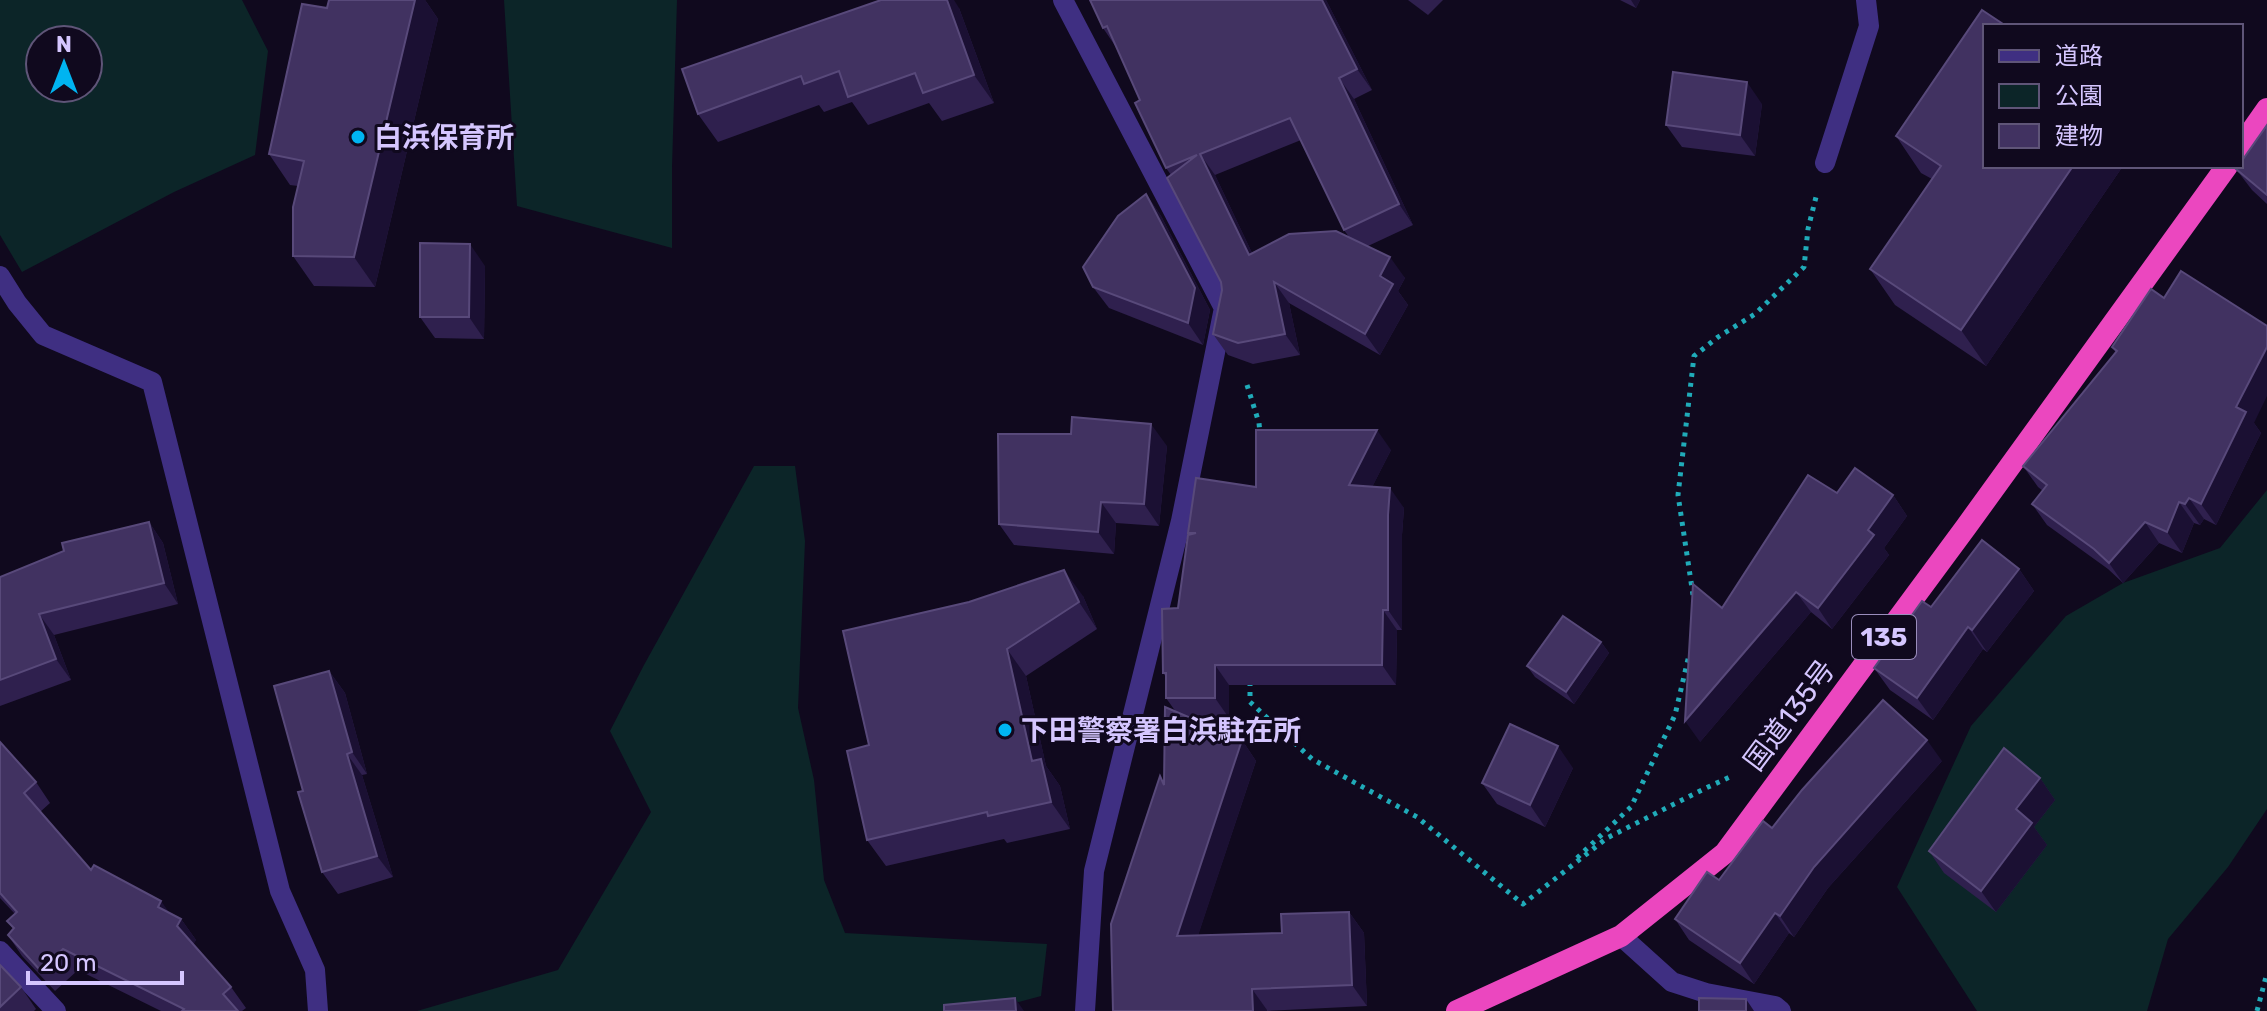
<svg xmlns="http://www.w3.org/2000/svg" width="2267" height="1011" viewBox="0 0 2267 1011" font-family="Rubik,'Noto Sans JP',sans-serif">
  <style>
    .green { fill: #0c2528; fill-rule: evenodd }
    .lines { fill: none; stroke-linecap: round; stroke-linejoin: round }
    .path { stroke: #20abb9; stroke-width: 5; stroke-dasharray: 4 6; stroke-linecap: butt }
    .service { stroke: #3f2f82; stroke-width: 20 }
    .minor { stroke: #3f2f82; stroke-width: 20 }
    .trunk { stroke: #eb47bf; stroke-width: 22 }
    .wall { fill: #2f204e; fill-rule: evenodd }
    .shaded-wall { fill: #1b1033 }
    .building { fill: #413261; stroke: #58497a; stroke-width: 2 }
    .poi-dot { fill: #00b4f1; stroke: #10091e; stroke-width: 3 }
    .labels { text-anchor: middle; stroke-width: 6; stroke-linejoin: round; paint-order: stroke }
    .shield { fill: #10091e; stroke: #9a8dbc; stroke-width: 2 }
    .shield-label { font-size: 26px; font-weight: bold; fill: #d5c6ff }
    .poi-label { font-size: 28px; font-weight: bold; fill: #d5c6ff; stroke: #10091e; text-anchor: start }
    .street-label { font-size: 28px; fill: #d5c6ff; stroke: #10091e }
  </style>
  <rect width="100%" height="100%" fill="#10091e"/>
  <!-- green -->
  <g class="green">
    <path d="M0,0H242L268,51L255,155L174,192L22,272L0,235ZM88,40V88H40V40Z"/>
    <path d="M504,0H677L672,167V248L517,206Z"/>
    <path d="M754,466H795L805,541L798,708L814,780L824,880L845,933L1047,944L1041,996L986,1011H417L558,970L651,812L610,731L644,665Z"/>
    <path d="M2267,490V809L2228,867L2168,939L2147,1011H1977L1897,887L1971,726L2066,616L2123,583L2220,548Z"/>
  </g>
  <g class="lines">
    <!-- path -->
    <g class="path">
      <path d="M1247,385L1259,423L1260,433"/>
      <path d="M1693,595L1678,495L1694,356L1718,337L1755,314L1804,267L1808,229L1816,197"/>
      <path d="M1250,682V702L1312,759L1417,817L1523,904L1607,838L1706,788L1734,775"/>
      <path d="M1577,858L1631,807L1675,715L1689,655"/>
      <path d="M2257,1011L2267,973"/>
    </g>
    <!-- service -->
    <path class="service" d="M1621,936L1672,982L1706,993L1775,1006L1781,1011"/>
    <!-- minor -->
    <g class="minor">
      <path d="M1063,0L1224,308L1181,521L1094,871L1085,1011"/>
      <path d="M1825,163L1869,26L1866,0"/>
      <path d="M0,276L17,303L43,335L152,382L280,891L315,970L318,1011"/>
      <path d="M0,951L56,1011"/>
    </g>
    <!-- trunk -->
    <g class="trunk">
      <path d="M2241,146L2267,109"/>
      <path d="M1457,1011L1621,936L1725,853L1966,527L2227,166"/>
    </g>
  </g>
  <!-- wall -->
  <g class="wall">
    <path d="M329,0H425L438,19L375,287L314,286L293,256L298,186L290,185L269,154L327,8Z"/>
    <path d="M1090,0H1326L1372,90L1354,99L1413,225L1368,246L1405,278L1398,291L1408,305L1380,355L1289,303L1300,355L1253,364L1228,355L1213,334L1222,290L1221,282L1171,175L1166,168L1140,100L1116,47L1103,28ZM1301,140L1344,230L1349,237L1252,253L1215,175Z"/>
    <path d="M1408,0H1443L1428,15Z"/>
    <path d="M1620,0H1640L1636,8Z"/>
    <path d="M959,8L994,103L942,121L929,103L868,125L852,102L824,112L819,105L718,142L698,114Z"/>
    <path d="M1762,104L1755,156L1682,147L1666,125Z"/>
    <path d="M2267,125V204L2252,190L2236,169Z"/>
    <path d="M1896,136L1985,166H2123L1986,366L1895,305L1870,269L1932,179L1921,173Z"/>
    <path d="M1146,194L1161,216L1210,310L1203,345L1109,308L1093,287Z"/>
    <path d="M485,266L484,339L435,338L420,317Z"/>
    <path d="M2112,347L2254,423L2261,433L2216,525L2204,519L2200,525L2194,523L2182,553L2159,543L2123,583L2108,569L2047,525L2032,504L2043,491L2038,487L2023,466L2116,353Z"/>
    <path d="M1167,446L1159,526L1116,523L1114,554L1014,545L999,524Z"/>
    <path d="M1391,450L1372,487L1404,508L1402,535V630H1397L1396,685H1229V718H1189L1242,740L1256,761L1198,935L1282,933L1349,912L1364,933L1367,1006L1267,1011H1113L1164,782L1176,712L1166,698V677L1163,673L1178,608L1190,535L1188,533L1256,487Z"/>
    <path d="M1893,495L1907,516L1884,548L1889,555L1832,629L1811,612L1700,742L1722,608Z"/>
    <path d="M149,522L163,543L178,604L54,635L71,680L0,706V577Z"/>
    <path d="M2019,569L2034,591L1987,652L1983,649L1933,720L1890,690L1874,668L1931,607Z"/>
    <path d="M1083,596L1097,629L1026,676L1046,766L1060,786L1070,829L1007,843L1004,839L886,866L867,840L869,745Z"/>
    <path d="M1601,642L1609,653L1574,704L1535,677L1527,666Z"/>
    <path d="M329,671L345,693L367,774L362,775L393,877L338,894L322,872Z"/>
    <path d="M0,742L36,782L50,803L40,812L91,870L181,919L196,940L193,944L231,987L246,1008L242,1011H161L78,970L55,991L22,956L8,935L13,929L7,921L15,914L0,898Z"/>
    <path d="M1942,761L1828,888L1794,937L1789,933L1754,984L1689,940L1675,919L1719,880L1772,828Z"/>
    <path d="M1573,768L1545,827L1497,804L1482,783Z"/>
    <path d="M2040,778L2055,800L2034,827L2047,845L1996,912L1944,873L1929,851Z"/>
    <path d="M0,965L21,987L36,1009L34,1011H0Z"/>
  </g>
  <!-- shaded-wall -->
  <g class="shaded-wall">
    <path d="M415,0H425L438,19L375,287L354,257Z"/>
    <path d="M947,0H954L959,8L994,103L974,75Z"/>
    <path d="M1322,0H1326L1372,90L1357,69Z"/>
    <path d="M1631,0H1640L1636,8Z"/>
    <path d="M1339,78L1354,99L1413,225L1399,204Z"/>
    <path d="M1747,82L1762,104L1755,156L1740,135Z"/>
    <path d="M1200,154L1215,175L1263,276L1249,255Z"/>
    <path d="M2073,166H2123L1986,366L1961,330Z"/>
    <path d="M1146,194L1161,216L1210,310L1203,345L1188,323Z"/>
    <path d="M470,244L485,266L484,339L469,317Z"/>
    <path d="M1390,257L1405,278L1398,291L1408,305L1380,355L1365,334L1380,276Z"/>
    <path d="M1274,282L1289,303L1300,355L1285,334Z"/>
    <path d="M2267,347V396L2254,423L2261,433L2216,525L2201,504L2236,407Z"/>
    <path d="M1151,424L1167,446L1159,526L1144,504Z"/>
    <path d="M1377,430L1391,450L1363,505L1349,485Z"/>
    <path d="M1390,488L1404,508L1402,535V630L1388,610V515Z"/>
    <path d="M1893,495L1907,516L1884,548L1889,555L1832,629L1818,608L1868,530Z"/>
    <path d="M2189,498L2204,519L2200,525L2185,504Z"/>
    <path d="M1101,502L1116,523L1114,554L1098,532Z"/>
    <path d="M2179,502L2194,523L2182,553L2167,532Z"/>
    <path d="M149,522L163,543L178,604L164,583Z"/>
    <path d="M2145,522L2159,543L2123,583L2109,563Z"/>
    <path d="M2019,569L2034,591L1987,652L1972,630Z"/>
    <path d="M1064,570L1083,596L1097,629L1079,602Z"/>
    <path d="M1796,592L1811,612L1700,742L1685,721Z"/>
    <path d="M1383,610L1397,630L1396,685L1382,665Z"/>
    <path d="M39,614L54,635L71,680L56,659Z"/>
    <path d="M1968,627L1983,649L1933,720L1917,698Z"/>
    <path d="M1601,642L1609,653L1574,704L1566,692Z"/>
    <path d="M1007,649L1026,676L1046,766L1060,786L1070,829L1051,802L1032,761Z"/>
    <path d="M1215,665L1229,685V718L1215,698Z"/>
    <path d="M329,671L345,693L367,774L352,752Z"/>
    <path d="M1242,740L1256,761L1191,957L1177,936Z"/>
    <path d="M1927,740L1942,761L1828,888L1794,937L1780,916L1814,867Z"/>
    <path d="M1558,746L1573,768L1545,827L1530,805Z"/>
    <path d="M347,754L362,775L393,877L377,856Z"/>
    <path d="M2040,778L2055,800L2034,827L2047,845L1996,912L1981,891L2016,809Z"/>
    <path d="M161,901L176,922L158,907Z"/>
    <path d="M1349,912L1364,933L1367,1006L1352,985Z"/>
    <path d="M1775,913L1789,933L1754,984L1740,963Z"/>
    <path d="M181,919L196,940L192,947L177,926Z"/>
    <path d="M1252,989L1267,1010V1011H1253Z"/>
    <path d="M1015,998L1024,1011H1016Z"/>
    <path d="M1746,999L1754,1011H1746Z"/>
  </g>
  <!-- building -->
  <g class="building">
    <path d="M329,0H415L354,257L293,256V207L304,161L269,154L302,4L327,8Z"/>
    <path d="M881,0H947L974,75L923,93L915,73L848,97L839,71L804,84L801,76L698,114L682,69Z"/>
    <path d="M1090,0H1322L1357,69L1339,78L1399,204L1344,230L1290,118L1200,154L1249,255L1289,234L1336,231L1390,257L1380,276L1393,284L1365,334L1274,282L1285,334L1238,343L1213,334L1222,290L1221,282L1167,178L1197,155L1166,168L1135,103L1140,100L1107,26L1103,28Z"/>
    <path d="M1982,10L2006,26H1985V166H2073L1961,330L1870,269L1941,166L1896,136Z"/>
    <path d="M1673,72L1747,82L1740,135L1666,125Z"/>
    <path d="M2267,125V195L2236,169L2238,166H2241V162Z"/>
    <path d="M1146,194L1195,288L1188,323L1093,287L1083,267L1118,216Z"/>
    <path d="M420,243L470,244L469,317H420Z"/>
    <path d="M2181,271L2267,326V347L2236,407L2246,412L2201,504L2189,498L2185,504L2179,502L2167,532L2145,522L2109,563L2094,549L2032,504L2047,485L2023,466L2117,351L2112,347L2151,289L2164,298Z"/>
    <path d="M1072,417L1151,424L1144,504L1101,502L1098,532L999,524L998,434H1071Z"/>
    <path d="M1256,430H1377L1349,485L1390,488L1388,515V610H1383L1382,665H1215V698H1166V673H1163L1162,609L1178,608L1188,535L1196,533H1188L1196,478L1256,487Z"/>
    <path d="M1855,468L1893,495L1868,530L1874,535L1818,608L1796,592L1685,721L1693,584L1722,608L1808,475L1837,493Z"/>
    <path d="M149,522L164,583L39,614L56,659L0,680V577L64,551L62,543Z"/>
    <path d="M1982,540L2019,569L1972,630L1968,627L1917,698L1874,668L1922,601L1931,607Z"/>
    <path d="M1064,570L1079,602L1007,649L1032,761L1041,759L1051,802L988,816L987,812L867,840L847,751L869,745L843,631L969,602Z"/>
    <path d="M1563,616L1601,642L1566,692L1527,666Z"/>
    <path d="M329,671L352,752L347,754L377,856L322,872L298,792L303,791L274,686Z"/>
    <path d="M1883,700L1927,740L1814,867L1780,916L1775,913L1740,963L1675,919L1707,872L1719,880L1763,821L1772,828L1802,790Z"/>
    <path d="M1165,707L1242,740L1177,936L1282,933L1281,914L1349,912L1352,985L1252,989L1253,1011H1113L1111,924L1160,776L1164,785Z"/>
    <path d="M1510,724L1558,746L1530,805L1482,783Z"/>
    <path d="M0,742L36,782L24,793L91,870L94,865L161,901L158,907L181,919L177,926L231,987L223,994L238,1011H182L184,1009L63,949L40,970L8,935L14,928L7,921L17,912L0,893Z"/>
    <path d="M2004,748L2040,778L2016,809L2032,823L1981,891L1929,851Z"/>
    <path d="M0,965L21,987L0,1007Z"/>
    <path d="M1015,998L1016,1011H944V1005Z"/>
    <path d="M1699,998L1746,999V1011H1699Z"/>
  </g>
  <!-- markers -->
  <g class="poi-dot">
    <circle cx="358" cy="137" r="8"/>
    <circle cx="1005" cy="730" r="8"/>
  </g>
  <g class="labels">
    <!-- shield labels -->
    <rect class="shield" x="1852" y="615" width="64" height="44" rx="6"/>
    <g class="shield-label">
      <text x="1884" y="646">135</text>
    </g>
    <!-- poi labels -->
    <g class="poi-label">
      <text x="374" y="147">白浜保育所</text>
      <text x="1021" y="740">下田警察署白浜駐在所</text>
    </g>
    <!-- street labels -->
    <g class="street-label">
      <text transform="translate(1789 715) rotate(-53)" y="10">国道135号</text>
    </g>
  </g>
  <!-- legend -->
  <rect x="1983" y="24" width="260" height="144" fill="#10091e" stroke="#5f5578" stroke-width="2"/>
  <rect x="1999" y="50" width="40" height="12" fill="#3f2f82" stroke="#5f5578" stroke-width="2"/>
  <text x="2055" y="64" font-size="24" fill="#d5c6ff">道路</text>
  <rect x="1999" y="84" width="40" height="24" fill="#0c2528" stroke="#5f5578" stroke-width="2"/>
  <text x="2055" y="104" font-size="24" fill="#d5c6ff">公園</text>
  <rect x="1999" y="124" width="40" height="24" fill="#413261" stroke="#5f5578" stroke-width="2"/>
  <text x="2055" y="144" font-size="24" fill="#d5c6ff">建物</text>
  <!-- north arrow -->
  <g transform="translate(64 64)"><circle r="38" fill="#10091e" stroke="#5f5578" stroke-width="2"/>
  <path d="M0-6L14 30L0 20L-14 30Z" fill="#00b4f1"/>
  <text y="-12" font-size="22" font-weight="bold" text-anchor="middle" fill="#d5c6ff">N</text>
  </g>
  <!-- scale -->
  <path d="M28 971v12h154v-12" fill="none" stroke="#d5c6ff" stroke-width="4"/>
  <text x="40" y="971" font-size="24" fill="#d5c6ff" stroke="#10091e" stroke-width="6" paint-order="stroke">20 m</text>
</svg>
